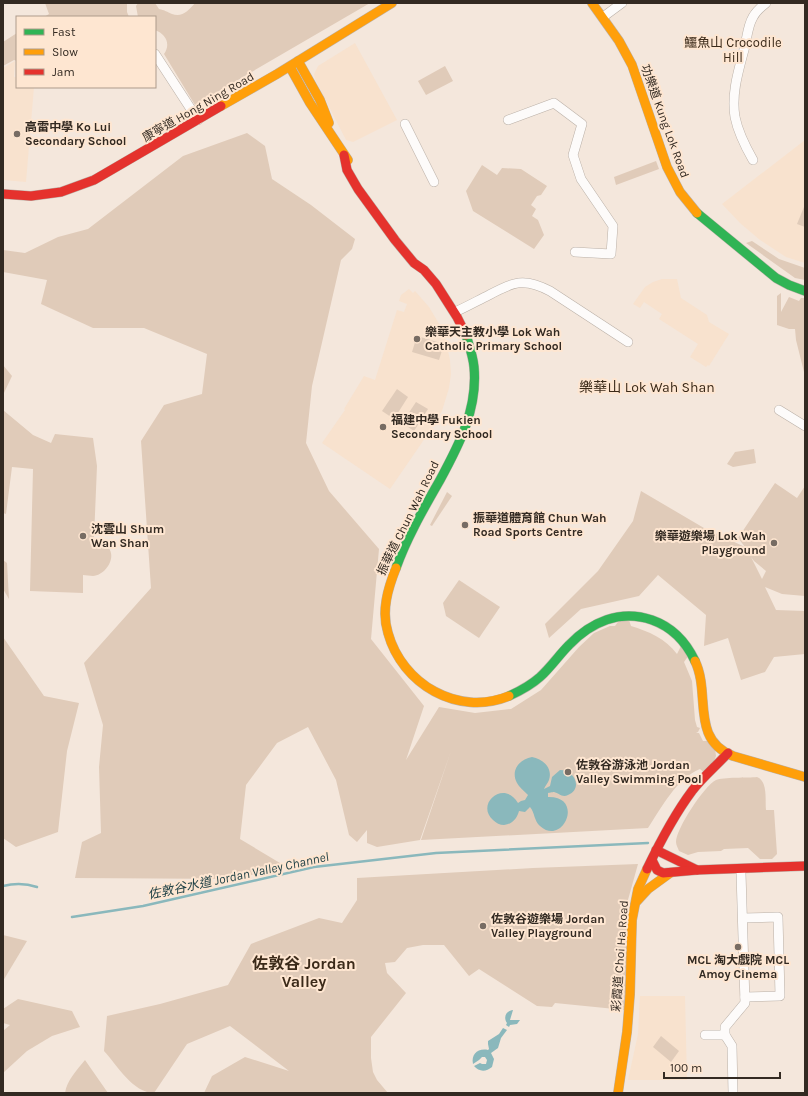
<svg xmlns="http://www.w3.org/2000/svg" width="808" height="1096" viewBox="0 0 808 1096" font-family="Karla,'Noto Sans TC',sans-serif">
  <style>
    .built { fill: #f8e2ce }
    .green { fill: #e0cbb9; fill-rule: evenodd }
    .water { fill: #8ab8bc }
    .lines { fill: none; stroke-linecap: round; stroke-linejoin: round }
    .stream { stroke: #8ab8bc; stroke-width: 2.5 }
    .street-casing { stroke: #bab0a7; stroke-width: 10 }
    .fast-casing { stroke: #bab0a7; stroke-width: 10 }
    .slow-casing { stroke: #bab0a7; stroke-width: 10 }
    .jam-casing { stroke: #bab0a7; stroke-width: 10 }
    .street { stroke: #fdfbfa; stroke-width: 9 }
    .fast { stroke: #30b455; stroke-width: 9 }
    .slow { stroke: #ff9f0a; stroke-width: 9 }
    .jam { stroke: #e5322d; stroke-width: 9 }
    .poi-dot { fill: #776c63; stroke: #fee6d1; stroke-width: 1.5 }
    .labels { text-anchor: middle; stroke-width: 4; stroke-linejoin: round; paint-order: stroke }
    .street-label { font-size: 12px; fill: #332a22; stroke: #fee6d1 }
    .poi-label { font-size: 12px; font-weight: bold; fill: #332a22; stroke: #fee6d1; text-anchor: start }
    .neighbourhood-label { font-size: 13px; fill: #3b2a19; stroke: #fee6d1 }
    .water-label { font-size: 13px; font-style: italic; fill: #1d3f44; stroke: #fee6d1 }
    .quarter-label { font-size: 14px; fill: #3b2a19; stroke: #fee6d1 }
    .district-label { font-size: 16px; font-weight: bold; fill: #3b2a19; stroke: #fee6d1 }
  </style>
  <rect width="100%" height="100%" fill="#f4e7dc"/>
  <!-- built -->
  <g class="built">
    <path d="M355,43L397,120L353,142L346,140L315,79L314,74L318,66Z"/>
    <path d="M15,61L14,77H17V87H34L26,182L3,180V68Z"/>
    <path d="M805,140V263L786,257L760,240L740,223L722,204Z"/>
    <path d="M662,279H677L681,298L707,315L709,322L729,334L709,366L708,365L706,367L690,357L698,344L659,319L662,314L644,302L640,308L633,304L645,287L653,282Z"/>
    <path d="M409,289L413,293L415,291L429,307L444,332L450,360L451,374L449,388L442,411L421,444L390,489L322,443L345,410L344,409L364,376L375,380L397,310L404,312L407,304L399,301L401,295Z"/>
    <path d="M640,996H685L687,1080H628L638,1034Z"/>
  </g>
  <!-- green -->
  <g class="green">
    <path d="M45,3H127V12L129,17H44L49,14Z"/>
    <path d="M138,3H155L159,9C165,10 167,12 172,14C182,18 189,10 195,3H370L195,105L164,54C171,44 166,34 155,30V17H138L136,6Z"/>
    <path d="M17,33V61L14,60L3,66V42Z"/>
    <path d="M445,66L453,81L426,95L418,81Z"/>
    <path d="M247,133L265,146L272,179L311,205L355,239L352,249L341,260L312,386L306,443L329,491L379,549L371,639L424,706L406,760L439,707L475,713L511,709L541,690L579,647L594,633L610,626H615L620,619L629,620L631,626C648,631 666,639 677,654L682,644L689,655L684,662L692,681L695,720L697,727L700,728L698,732L696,733H699L703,741H714L716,756L708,776L700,769C676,779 662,807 648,828L421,840L451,751L420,840L377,847L367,843V830L357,842L349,835L336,780L308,727L277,743L246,785L240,839L285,866L237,879L75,878L82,842L101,833L99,767L103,725L84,663L151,588L141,441L164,405L202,394L207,354L144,328H93L41,304L47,280L3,272V250L25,253L58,237L88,229L183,156Z"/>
    <path d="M656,161L659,169L616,185L614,177Z"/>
    <path d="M482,165L497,175L502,168L521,169L547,186L541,195L537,196L531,205L536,209L532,216L538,220L544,235L534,249L473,211L466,191Z"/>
    <path d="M804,207L805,208V227L797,224Z"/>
    <path d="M752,241L779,259L805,268V280L795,278L746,243Z"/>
    <path d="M781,293V312L789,297L799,301L801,298H805V376L796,340L795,329H789L777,325V296Z"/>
    <path d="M417,336L444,344L439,360L412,352Z"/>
    <path d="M3,365L12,376L3,395Z"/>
    <path d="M397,389L408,397L394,419L382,411Z"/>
    <path d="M416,402L428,409L414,431L402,423Z"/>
    <path d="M3,410L33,435L51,443L55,434L93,438L97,466L94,538C99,540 104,543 108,547C117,557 106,575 93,576C90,576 86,575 83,575V593L30,591L33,469L12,467L6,514L3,513Z"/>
    <path d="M754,449L756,463L733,467L727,464L735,452Z"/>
    <path d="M775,483L797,498L805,486V596L782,594L765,587L776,610L805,611V654L774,657L765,672L741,680L728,638L704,646L706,615L658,575L639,596L581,609L549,638L545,624L598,571L633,521L641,491L704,528L745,547L738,538ZM751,557L754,561L766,571L762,579Z"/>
    <path d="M447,492L452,496L432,526L430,525Z"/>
    <path d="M3,560L7,563L9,599L3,589Z"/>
    <path d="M459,580L500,607L479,638L446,616L443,603Z"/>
    <path d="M3,637L44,696L79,703L67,751L58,832L16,847L3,838Z"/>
    <path d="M757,777C768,781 765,800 766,810H774L777,854L772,859H760L748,848L724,849L721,851L698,852L688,855L679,851C678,848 676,845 676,842C676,829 704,786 716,780C723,777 748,778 757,777Z"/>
    <path d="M638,864L626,907L627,994L625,1010L555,1003L552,1007L537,1006L479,969L469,976L444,945H423L407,948L395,962L385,963L387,973L406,993L371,1037V1058L373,1072L377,1080L388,1093H204L212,1076L245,1057L289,1071L230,1026L187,1044L154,1093C133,1093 117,1065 104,1051L107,1016L160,1004L228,985L251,944L319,918L342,923L357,900V878L533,868Z"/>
    <path d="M3,935L27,941L3,981Z"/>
    <path d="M18,999L72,1011L80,1027L52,1036L27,1051L3,1073V1031L10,1025L3,1023V1009Z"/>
    <path d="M661,1036L679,1051L671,1062L653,1047Z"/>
    <path d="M85,1060L108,1093H65C67,1080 77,1070 85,1060Z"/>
  </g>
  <!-- water -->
  <g class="water">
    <path d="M532,757C543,759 553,768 549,780C548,783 545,786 544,789L550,786L552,777L560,770C575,770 583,789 568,795C562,798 559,793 554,792C553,792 548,793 548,793V797C585,796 563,847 540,826C534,821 535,813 530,807L525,812L519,811C517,818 513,824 504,825C500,825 496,823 493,820C475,804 504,779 518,803L521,801L525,800L528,795C524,791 519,787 517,783C510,770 520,759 532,757Z"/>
    <path d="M513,1010L510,1020H520L517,1024L510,1025L509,1027L506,1025L507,1023C503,1017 506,1011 513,1010Z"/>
    <path d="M503,1028L507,1030L501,1038L498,1048L491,1053L494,1059L492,1067C486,1072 479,1072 474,1066L480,1063L482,1064H486L487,1060L485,1057H482L479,1060L473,1064C471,1054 478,1048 488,1050L489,1049L488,1044V1041L499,1034Z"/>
  </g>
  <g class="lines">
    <!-- stream -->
    <g class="stream">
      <path d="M3,886C15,883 25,883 37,887"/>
      <path d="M72,917L143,906L314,867L436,853L648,843"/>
    </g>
    <!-- street casing -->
    <g class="street-casing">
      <g id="street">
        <path d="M603,17L622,3"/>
        <path d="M155,54L198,120"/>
        <path d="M508,120L554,103L582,124L573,155L581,179L613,226L611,254L575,252"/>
        <path d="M405,124L434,182"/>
        <path d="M753,160C745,146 738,132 735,117C731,93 739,69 745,46C747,37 748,25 753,17C756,11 761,7 766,3"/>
        <path d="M455,312C466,307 477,301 489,295C513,282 524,277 550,291L628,342"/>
        <path d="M779,410L805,426"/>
        <path d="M743,918L778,917L780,996L745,997"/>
        <path d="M705,1035H725V1027L745,1003L741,873"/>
        <path d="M725,1035L732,1046L733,1093"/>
      </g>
    </g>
    <!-- fast casing -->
    <g class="fast-casing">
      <g id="fast">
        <path d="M697,213L776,278L789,285L805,291"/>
        <path d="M396,568C407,537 424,508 440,480C459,445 478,409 474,367C473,356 469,345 466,335"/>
        <path d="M509,696C520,691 531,685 540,677C551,667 559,655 569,645C591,622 620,609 652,620C672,627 686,642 695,661"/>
      </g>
    </g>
    <!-- slow casing -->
    <g class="slow-casing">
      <g id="slow">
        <path d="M592,3L619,41L632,65L667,167L680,192L697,213"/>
        <path d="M298,61L320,100L329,123"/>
        <path d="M290,67L310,103L348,160"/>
        <path d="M221,106L277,74L392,3"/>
        <path d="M396,568C388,588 381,611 388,633C402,684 458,717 509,696"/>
        <path d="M695,661C711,694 690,739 733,756L805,777"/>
        <path d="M637,901L648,889L670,873"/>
        <path d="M618,1093L627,1032L630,994L632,920L638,889L647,869"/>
      </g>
    </g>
    <!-- jam casing -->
    <g class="jam-casing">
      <g id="jam">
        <path d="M344,155L347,170L358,189L395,240L414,263L424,270L436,284L457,317L466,335"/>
        <path d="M3,194L31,196L61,192L94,180L221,106"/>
        <path d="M656,850L697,870"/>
        <path d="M652,860L657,870L663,873L697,870L805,866"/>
        <path d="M647,869C660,842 674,815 692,791C702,778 716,766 728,753"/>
      </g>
    </g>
    <!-- street -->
    <use href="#street" class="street"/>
    <!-- fast -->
    <use href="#fast" class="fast"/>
    <!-- slow -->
    <use href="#slow" class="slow"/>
    <!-- jam -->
    <use href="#jam" class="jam"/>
  </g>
  <!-- markers -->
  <g class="poi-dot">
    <circle cx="17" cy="134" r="4"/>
    <circle cx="417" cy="339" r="4"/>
    <circle cx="383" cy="427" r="4"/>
    <circle cx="465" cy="525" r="4"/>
    <circle cx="83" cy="536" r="4"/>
    <circle cx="774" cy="543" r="4"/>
    <circle cx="568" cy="772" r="4"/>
    <circle cx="483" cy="926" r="4"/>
    <circle cx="738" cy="947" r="4"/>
  </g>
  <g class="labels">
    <!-- street labels -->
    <g class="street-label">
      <text transform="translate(198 107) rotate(-30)" y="4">康寧道 Hong Ning Road</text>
      <text transform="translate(665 121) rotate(70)" y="4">功樂道 Kung Lok Road</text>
      <text transform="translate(408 518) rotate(-64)" y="4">振華道 Chun Wah Road</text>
      <text transform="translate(620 956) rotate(-86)" y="4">彩霞道 Choi Ha Road</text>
    </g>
    <!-- poi labels -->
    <g class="poi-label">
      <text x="25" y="131">高雷中學 Ko Lui<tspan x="25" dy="14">Secondary School</tspan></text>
      <text x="425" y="336">樂華天主教小學 Lok Wah<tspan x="425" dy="14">Catholic Primary School</tspan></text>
      <text x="391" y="424">福建中學 Fukien<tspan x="391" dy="14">Secondary School</tspan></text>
      <text x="473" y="522">振華道體育館 Chun Wah<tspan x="473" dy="14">Road Sports Centre</tspan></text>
      <text x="91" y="533">沈雲山 Shum<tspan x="91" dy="14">Wan Shan</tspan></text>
      <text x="766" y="540" text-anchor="end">樂華遊樂場 Lok Wah<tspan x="766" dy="14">Playground</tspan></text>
      <text x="576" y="769">佐敦谷游泳池 Jordan<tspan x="576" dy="14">Valley Swimming Pool</tspan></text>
      <text x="491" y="923">佐敦谷遊樂場 Jordan<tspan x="491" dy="14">Valley Playground</tspan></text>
      <text x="738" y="964" text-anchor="middle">MCL 淘大戲院 MCL<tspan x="738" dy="14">Amoy Cinema</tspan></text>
    </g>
    <!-- neighbourhood labels -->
    <g class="neighbourhood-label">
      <text x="733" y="47">鱷魚山 Crocodile<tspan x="733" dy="15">Hill</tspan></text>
    </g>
    <!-- water labels -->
    <g class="water-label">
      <text transform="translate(238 875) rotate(-12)" y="5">佐敦谷水道 Jordan Valley Channel</text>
    </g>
    <!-- quarter labels -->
    <g class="quarter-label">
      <text x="647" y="392">樂華山 Lok Wah Shan</text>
    </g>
    <!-- district labels -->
    <g class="district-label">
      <text x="304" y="969">佐敦谷 Jordan<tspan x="304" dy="18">Valley</tspan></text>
    </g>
  </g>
  <!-- border -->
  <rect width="808" height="1096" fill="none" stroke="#332a22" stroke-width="8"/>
  <!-- legend -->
  <rect x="16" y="16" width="140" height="72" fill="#fee6d1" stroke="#ad9b8b"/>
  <rect x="24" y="29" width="20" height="6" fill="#30b455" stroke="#ad9b8b"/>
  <text x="52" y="36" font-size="12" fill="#332a22">Fast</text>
  <rect x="24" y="49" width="20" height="6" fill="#ff9f0a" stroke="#ad9b8b"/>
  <text x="52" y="56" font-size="12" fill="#332a22">Slow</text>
  <rect x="24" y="69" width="20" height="6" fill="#e5322d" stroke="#ad9b8b"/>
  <text x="52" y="76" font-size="12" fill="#332a22">Jam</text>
  <!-- scale -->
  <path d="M664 1072v6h116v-6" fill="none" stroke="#332a22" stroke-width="2"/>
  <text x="670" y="1072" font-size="12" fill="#332a22" stroke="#fee6d1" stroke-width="3" paint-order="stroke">100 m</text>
</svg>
